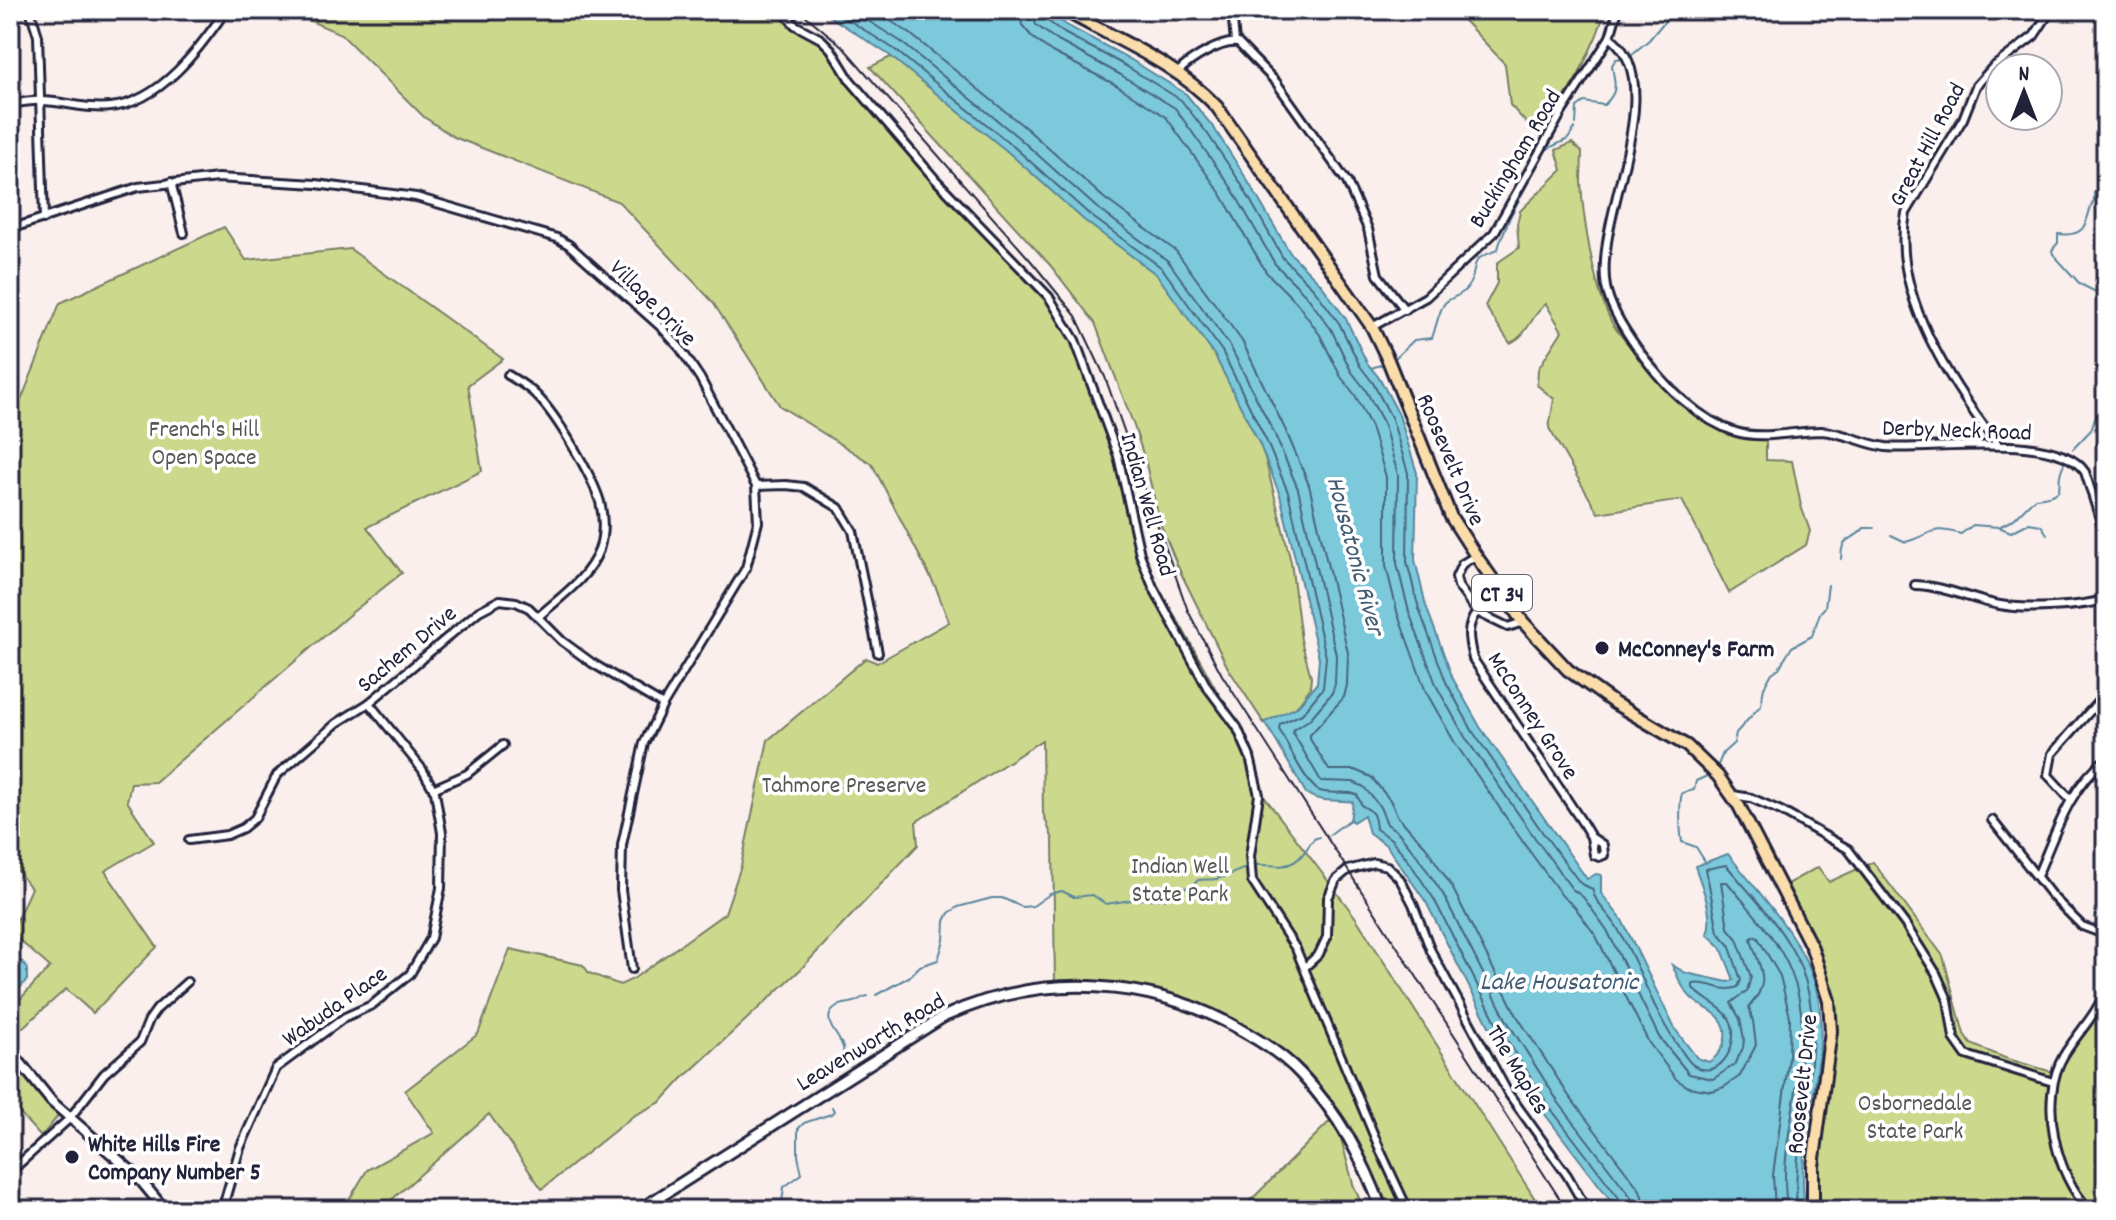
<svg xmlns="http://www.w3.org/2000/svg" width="2116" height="1220" viewBox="0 0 2116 1220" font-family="Dekko,sans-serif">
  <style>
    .green { fill: #ccd98d; stroke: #777e64; stroke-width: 2 }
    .water { fill: #7dc9dc; stroke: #59869c; stroke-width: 2 }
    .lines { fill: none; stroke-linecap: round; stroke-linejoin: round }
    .shore { stroke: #46657b; stroke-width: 2 }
    .stream { stroke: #59869c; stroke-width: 2 }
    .minor-casing { stroke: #22223b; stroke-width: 12 }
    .tertiary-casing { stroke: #22223b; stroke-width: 14 }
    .secondary-casing { stroke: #22223b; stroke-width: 15 }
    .primary-casing { stroke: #22223b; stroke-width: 16 }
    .minor { stroke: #fff; stroke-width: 6 }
    .tertiary { stroke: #fff; stroke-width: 8 }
    .secondary { stroke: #fff; stroke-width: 9 }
    .primary { stroke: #faddab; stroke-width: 10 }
    .rail { stroke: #22223b; stroke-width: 2 }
    .poi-dot { fill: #22223b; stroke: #fff; stroke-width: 3 }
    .labels { text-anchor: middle; stroke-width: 7; stroke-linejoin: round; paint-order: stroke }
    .shield { fill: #fff; stroke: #646476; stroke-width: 2 }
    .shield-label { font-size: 22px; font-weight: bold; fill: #22223b }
    .street-label { font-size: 24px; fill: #22223b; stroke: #fff }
    .park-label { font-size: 24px; fill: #555954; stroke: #fff }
    .poi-label { font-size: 24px; font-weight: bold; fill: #22223b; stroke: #fff; text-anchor: start }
    .water-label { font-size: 26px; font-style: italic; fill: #425c73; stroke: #fff }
  </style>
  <rect width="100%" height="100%" fill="#faefed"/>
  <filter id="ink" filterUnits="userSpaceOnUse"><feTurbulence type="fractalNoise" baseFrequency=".0125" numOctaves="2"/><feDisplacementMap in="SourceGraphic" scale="16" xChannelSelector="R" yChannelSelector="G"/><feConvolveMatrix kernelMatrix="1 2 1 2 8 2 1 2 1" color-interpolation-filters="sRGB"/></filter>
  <g filter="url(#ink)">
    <!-- green -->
    <g class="green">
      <path d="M285,10H782L840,58L860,90L963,208L1049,295L1067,320L1128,483L1138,537L1149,574L1180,624L1235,724L1253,759L1260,791L1356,918L1542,1210H1380C1371,1190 1370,1166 1361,1146C1328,1078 1252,1021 1182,997C1141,983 1096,985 1055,984L1053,840L1043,813L1042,740L916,822L918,845L801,969L682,1079L661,1102L633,1116L542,1189L489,1114L380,1210H343L367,1170L434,1133L405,1091L478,1034L510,949L583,965L589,973L620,985L633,979L725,913L741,866L768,740L866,658L877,663L949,622L936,588L872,464L780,406L712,301L619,202L454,137L424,117L341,34Z"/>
      <path d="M1454,10H1606L1596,37L1579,74L1550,121L1531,128L1510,105L1505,64Z"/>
      <path d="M895,55L1177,283L1260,438L1291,562L1301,640L1311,677L1310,688L1293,712L1277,720L1264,723L1228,668L1178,567L1160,523L1145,460L1134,426L1095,323L1050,265L870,67Z"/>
      <path d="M1572,143L1582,152C1582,162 1581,172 1581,182C1583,220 1594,287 1611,321C1617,333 1629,344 1637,355C1671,395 1708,440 1766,438V460L1792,461L1801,506L1810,531L1806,545L1729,593L1682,500L1598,513L1549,428L1554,399L1537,385L1538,369L1562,331L1546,304C1530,316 1529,335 1510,343L1485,306L1497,283V263L1519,248L1517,224L1520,211L1562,170L1556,150Z"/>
      <path d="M224,227L246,260L350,249L503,359L468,385L482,471L367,527L402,573L350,614L155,782L131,783L127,801L154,842L105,871L157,947L93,1013L66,989L12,1037L10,1035V1010L50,967L11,933L31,888L10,861V428L60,303Z"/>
      <path d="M1873,862L1943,956L1964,1034L1971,1044L2005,1058L2059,1074L2106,991V1210H1816L1814,1193L1832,1007L1829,985L1787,884L1818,867L1829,882Z"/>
      <path d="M20,1068L58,1116L41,1137L10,1103V1078Z"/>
      <path d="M1335,1116L1353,1184L1364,1210H1241Z"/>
    </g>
    <!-- water -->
    <g class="water">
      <path d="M820,10H1045L1068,26L1130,59L1186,94L1214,128L1246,178L1290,253L1320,283L1346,319L1367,363L1380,379L1399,415L1417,473L1415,560L1426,606L1453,679L1480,727L1587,879L1596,874L1601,875V893L1622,920L1675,1029L1697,1058L1709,1062C1726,1051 1733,1027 1714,1013C1704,1006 1696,1005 1688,994C1681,986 1677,975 1672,965L1686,973L1728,982L1734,980L1721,947L1707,934C1715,915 1701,885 1695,866L1728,854C1756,889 1787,922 1807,963C1840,1031 1803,1109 1803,1180C1803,1190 1804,1200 1805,1210H1618L1544,1113L1491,1030L1426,902L1386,845L1369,833L1364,815L1353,822L1350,820L1353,802C1338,799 1320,804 1306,793L1265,722L1297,707L1317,683L1319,658L1280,495L1259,443L1215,356L1157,275L1085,221L1008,152L889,55Z"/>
      <path d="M22,961L27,968V980L10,999V966Z"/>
    </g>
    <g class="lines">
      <!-- shore -->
      <g class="shore">
        <path d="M833,10L894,49L1013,146L1090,215L1162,268L1222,351L1266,440L1288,492L1326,657L1323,688L1302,714L1280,724L1279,729C1286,742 1308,788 1320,791C1333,795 1346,790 1357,795L1362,806C1374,811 1375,817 1376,829L1391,839L1408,860L1434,899L1498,1026L1551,1109L1622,1202L1624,1210"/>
        <path d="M851,10L900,41L1019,138L1096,207L1168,261L1230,346L1275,435L1298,489L1336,655L1335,684L1332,693L1309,720L1294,729L1293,733L1321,781L1353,782L1364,787L1380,807L1387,824L1398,832L1416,854L1443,894L1507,1021L1559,1103L1631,1197L1634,1210"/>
        <path d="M873,10L908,32L1027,129L1104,198L1176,251L1242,341L1286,431L1309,485L1348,653L1347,685L1344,697L1310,735V739L1329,770H1355L1371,777L1390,800L1398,817L1426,847L1452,887L1517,1016L1569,1096L1640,1190L1646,1210"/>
        <path d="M1020,10L1022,25L1033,38L1052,52L1116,85L1166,117L1221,194L1266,272L1297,303L1320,335L1341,377L1355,395L1371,427L1386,477V566L1398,615L1426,692L1455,743L1525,845L1563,897L1574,906L1596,936L1649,1043L1676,1079L1688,1087L1712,1091L1724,1087L1740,1076L1756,1045L1753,1021L1749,1007C1773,980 1759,969 1751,939L1754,936L1758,938L1780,976L1790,1017L1789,1057L1773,1175L1775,1210"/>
        <path d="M1032,10L1036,25L1058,41L1121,75L1175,108L1231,187L1275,264L1306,295L1331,329L1351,371L1365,389L1383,422L1398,475L1397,564L1409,612L1437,687L1465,737L1535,838L1572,889L1583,897L1607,930L1659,1037L1689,1074L1713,1079L1734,1065L1743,1048L1744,1039L1740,1019L1731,1003L1747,991L1751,977L1737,939L1728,928L1721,882H1727C1750,910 1777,937 1791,972C1819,1040 1785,1110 1785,1179C1785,1189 1786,1200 1787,1210"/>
        <path d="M1042,10L1045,19L1064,33L1126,66L1181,100L1207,133L1240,182L1283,258L1314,289L1339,323L1360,366L1373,383L1392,419L1408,473L1407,562L1419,609L1446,682L1473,732L1543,833L1580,883L1592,889C1595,903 1607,912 1615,924C1640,964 1652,1012 1681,1050C1684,1054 1688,1061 1692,1064C1718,1083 1738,1048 1732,1025C1726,1006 1705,1002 1693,988V984C1708,980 1722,994 1738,987L1741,980L1729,944L1718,932L1706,869L1726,865C1753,897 1785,929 1801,968C1832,1046 1790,1130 1797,1210"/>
      </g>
      <!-- stream -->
      <g class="stream">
        <path d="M1631,55L1649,40L1674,10"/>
        <path d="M1576,124L1577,107L1584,102L1604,105C1620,90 1614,83 1612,65L1616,59L1625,58"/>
        <path d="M2099,183L2106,160"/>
        <path d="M2097,188L2094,193V200C2084,218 2091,238 2058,234V243L2052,250L2053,254L2080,284L2106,297"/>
        <path d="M1393,360L1414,340L1432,338C1436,328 1439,309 1445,303C1451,297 1461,296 1466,289C1476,278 1472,268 1477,261C1480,255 1493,253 1498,249C1501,237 1506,228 1510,217L1545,150L1568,139L1575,128"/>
        <path d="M1371,368L1384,364"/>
        <path d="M2073,449L2091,430L2095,418L2106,415"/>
        <path d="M2001,528L2011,532L2029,523L2041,525L2047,534"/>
        <path d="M1891,535L1906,542C1934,534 1929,525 1961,534L1973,525L1999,527L2014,519L2035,498C2075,494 2050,486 2065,462"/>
        <path d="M1841,559C1842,532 1851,544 1864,528H1874"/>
        <path d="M1718,765L1723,753L1734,743L1736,733L1761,705L1764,687L1772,673L1779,668L1792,647L1812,636L1820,613L1825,607L1828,585"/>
        <path d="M1329,835L1351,819"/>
        <path d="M1706,863L1696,847L1682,842C1680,831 1679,803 1682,793L1694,790L1696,781L1707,776"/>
        <path d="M876,995L909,977L920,966L938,960L944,940L945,921L949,913L958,907L992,898H1002L1022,907L1033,906L1050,894L1062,891L1074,897L1092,895L1106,904L1137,899H1165L1177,891L1193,885L1198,880C1204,879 1211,880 1216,879C1231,876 1242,867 1257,865C1271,864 1281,869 1294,862C1303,857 1307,847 1314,839L1319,837"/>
        <path d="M825,1074L827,1068C852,1053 844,1048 832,1028C823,1012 838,1004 850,1003C858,1002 860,997 868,996"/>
        <path d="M781,1210L784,1187L802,1174L798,1156V1129L804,1123L831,1114L834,1111L832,1107"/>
      </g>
      <!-- minor casing -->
      <g class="minor-casing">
        <g id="minor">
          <path d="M30,10L38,36L44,219"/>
          <path d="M782,10L795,25L821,39L831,49L850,80L935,179L1049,297L1075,340L1118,456L1140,554L1153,587L1207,687L1237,727L1250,757L1259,795L1250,856L1252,881L1296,949L1381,1152L1408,1210"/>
          <path d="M1610,37C1673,85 1593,219 1606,287C1612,320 1658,380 1684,401C1699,414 1717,426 1736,432C1763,440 1794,431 1821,431C1844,432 1863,444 1886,447C1933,451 2058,430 2085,472L2106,538"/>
          <path d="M1235,42L1233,21L1235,10"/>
          <path d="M1178,72C1190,60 1221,40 1238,43L1276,82L1347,182L1368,229L1378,275L1405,310"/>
          <path d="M10,104C20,103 31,100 41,101C63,101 87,110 110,107C160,103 200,48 226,10"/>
          <path d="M171,182L184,233"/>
          <path d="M10,229L138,187L218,178L316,184L416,197L557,238L569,245L662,328L680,348L700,378L756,486L758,522L746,568L663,705L644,743L622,845L621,890L632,969"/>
          <path d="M1372,327L1426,297L1494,233L1562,112L1610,37L1618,10"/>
          <path d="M508,375C518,381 529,387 537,396C557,416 592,475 600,502C604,518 604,534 599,550C588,579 560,597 538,617"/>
          <path d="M1998,445C1952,385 1890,293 1906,213L1963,119L1976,86L1992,68L2034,36L2051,10"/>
          <path d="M756,486L786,485L804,487L839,508L853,531L878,653"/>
          <path d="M1475,556L1462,564L1456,577L1458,586L1477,612"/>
          <path d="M1915,585C1945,586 1971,600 2000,605C2025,610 2082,607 2106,599"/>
          <path d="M1523,622L1508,627L1477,612C1465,627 1469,641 1473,659L1582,822L1591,837L1594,855L1599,857L1604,855L1603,845L1591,837"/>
          <path d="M433,789L467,774L503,745"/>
          <path d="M1733,795L1751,798L1781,811L1848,849L1905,924L1936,973L1948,1000L1954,1038L1966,1055L2053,1082"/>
          <path d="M2070,799L2048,775L2052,754L2106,693"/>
          <path d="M1992,820L2052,896L2082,926L2106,935"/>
          <path d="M189,840L227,835L243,828L255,818L277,775L337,723L369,703L479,611L500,600L516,602L529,608L562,641L592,663L663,705"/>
          <path d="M2037,876C2055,835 2069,787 2106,759"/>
          <path d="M1305,967L1319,954L1327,937L1328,898L1336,880L1348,870L1374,863L1387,866L1400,879L1413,904L1431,951L1508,1093L1567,1175L1587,1210"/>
          <path d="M10,1172L69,1119L104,1074L140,1042L149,1020L157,1009L187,982"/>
          <path d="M222,1210L240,1148L276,1068L345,1017L372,1005L410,974L431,938L441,888L442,833L435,792L422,769L369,703"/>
          <path d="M2090,1210C2055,1176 2038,1098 2064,1055C2078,1032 2098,1014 2106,988"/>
        </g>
      </g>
      <!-- tertiary casing -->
      <g class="tertiary-casing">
        <path id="tertiary" d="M10,1050L52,1102L137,1176L165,1210"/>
      </g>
      <!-- secondary casing -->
      <g class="secondary-casing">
        <path id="secondary" d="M639,1210L943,1017C1041,971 1155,977 1248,1034C1267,1045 1286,1058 1301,1074C1339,1114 1363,1159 1382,1210"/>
      </g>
      <!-- primary casing -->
      <g class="primary-casing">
        <path id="primary" d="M1064,10C1116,40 1175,62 1217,107L1372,327L1388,360L1451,517L1476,556L1523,622L1568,670L1614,703L1687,746L1718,776L1739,806L1812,948L1829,1001L1831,1031L1813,1166V1210"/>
      </g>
      <!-- minor -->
      <use href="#minor" class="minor"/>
      <!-- tertiary -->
      <use href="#tertiary" class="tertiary"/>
      <!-- secondary -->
      <use href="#secondary" class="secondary"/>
      <!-- primary -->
      <use href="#primary" class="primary"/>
      <!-- rail -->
      <path class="rail" d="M799,10L842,46L1031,261L1076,316L1105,377L1188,611L1222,675L1567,1210"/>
    </g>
  </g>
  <!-- markers -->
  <g class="poi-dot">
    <circle cx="1602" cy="648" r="8"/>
    <circle cx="72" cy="1157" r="8"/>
  </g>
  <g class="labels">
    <!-- shield labels -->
    <rect class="shield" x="1472" y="575" width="60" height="36" rx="6"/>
    <g class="shield-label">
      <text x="1502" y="601">CT 34</text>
    </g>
    <!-- street labels -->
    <g class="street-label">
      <text transform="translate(1926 144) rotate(-62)" y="8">Great Hill Road</text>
      <text transform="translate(1514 158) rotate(-59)" y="8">Buckingham Road</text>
      <text transform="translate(654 302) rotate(45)" y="8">Village Drive</text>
      <text transform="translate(1957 429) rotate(2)" y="8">Derby Neck Road</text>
      <text transform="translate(1452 459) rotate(67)" y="8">Roosevelt Drive</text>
      <text transform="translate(1149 504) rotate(74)" y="8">Indian Well Road</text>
      <text transform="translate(406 648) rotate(-40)" y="8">Sachem Drive</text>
      <text transform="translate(1534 715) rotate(57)" y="8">McConney Grove</text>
      <text transform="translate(334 1005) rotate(-35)" y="8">Wabuda Place</text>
      <text transform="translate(870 1041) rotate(-31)" y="8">Leavenworth Road</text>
      <text transform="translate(1519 1069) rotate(59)" y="8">The Maples</text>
      <text transform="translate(1801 1084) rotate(-84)" y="8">Roosevelt Drive</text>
    </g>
    <!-- park labels -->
    <g class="park-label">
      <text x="204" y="436">French's Hill<tspan x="204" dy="28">Open Space</tspan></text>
      <text x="844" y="792">Tahmore Preserve</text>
      <text x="1180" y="873">Indian Well<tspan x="1180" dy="28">State Park</tspan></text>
      <text x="1915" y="1110">Osbornedale<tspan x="1915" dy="28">State Park</tspan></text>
    </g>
    <!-- poi labels -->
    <g class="poi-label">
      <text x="1618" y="656">McConney's Farm</text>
      <text x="88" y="1151">White Hills Fire<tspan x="88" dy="28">Company Number 5</tspan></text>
    </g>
    <!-- water labels -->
    <g class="water-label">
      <text transform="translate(1357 555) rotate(75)" y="9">Housatonic River</text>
      <text x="1559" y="989">Lake Housatonic</text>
    </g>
  </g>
  <!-- margin -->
  <rect width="2116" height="1220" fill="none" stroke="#fff" stroke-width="40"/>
  <rect x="20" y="20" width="2076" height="1180" fill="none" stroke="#22223b" stroke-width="3" filter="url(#ink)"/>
  <!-- north arrow -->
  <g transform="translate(2024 92)"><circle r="38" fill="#ffffff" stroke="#a7a7b1" stroke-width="2"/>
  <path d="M0-6L14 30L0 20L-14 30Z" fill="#22223b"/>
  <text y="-12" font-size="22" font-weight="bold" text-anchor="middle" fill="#22223b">N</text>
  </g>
</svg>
